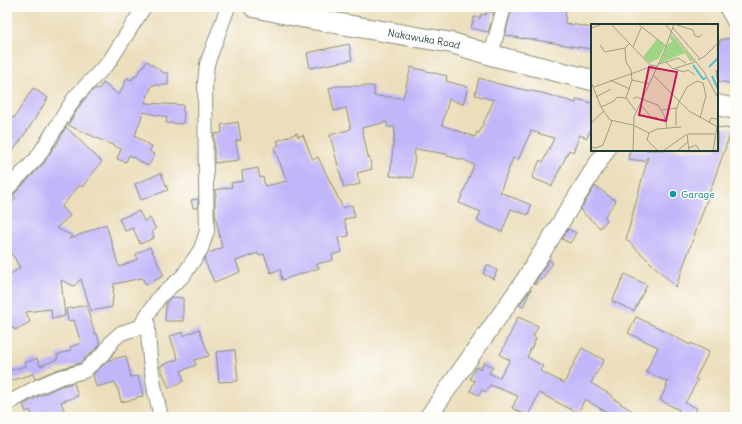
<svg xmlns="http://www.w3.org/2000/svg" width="742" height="424" viewBox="0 0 742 424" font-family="Delius,sans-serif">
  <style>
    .building { fill: #c2b6fa }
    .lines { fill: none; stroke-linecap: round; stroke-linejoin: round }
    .minor-casing { stroke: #868e78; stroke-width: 16 }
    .tertiary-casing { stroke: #868e78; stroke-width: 19 }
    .secondary-casing { stroke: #868e78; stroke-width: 22 }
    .minor { stroke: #fff; stroke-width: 14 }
    .tertiary { stroke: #fff; stroke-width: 17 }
    .secondary { stroke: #fff; stroke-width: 20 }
    .culture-dot { fill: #0f9aa8; stroke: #fdfcf7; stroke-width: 1.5 }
    .labels { text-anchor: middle; stroke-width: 3; stroke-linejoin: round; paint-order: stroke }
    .street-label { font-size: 10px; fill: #1f3d34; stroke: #fdfcf7 }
    .culture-label { font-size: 10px; fill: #0d838f; stroke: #fdfcf7; text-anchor: start }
    .inset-river { fill: none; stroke: #57bcd5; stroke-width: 2 }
    .inset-road { fill: none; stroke: #9a9e86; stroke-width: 1 }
    .view { fill: #c2185b; fill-opacity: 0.15; stroke: #c2185b; stroke-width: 2 }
    .inset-edge { fill: none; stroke: #1f3d34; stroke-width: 2 }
  </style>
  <rect width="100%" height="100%" fill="#fdfcf7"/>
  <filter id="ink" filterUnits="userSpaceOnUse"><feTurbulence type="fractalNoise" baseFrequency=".025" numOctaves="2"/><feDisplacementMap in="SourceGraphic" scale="8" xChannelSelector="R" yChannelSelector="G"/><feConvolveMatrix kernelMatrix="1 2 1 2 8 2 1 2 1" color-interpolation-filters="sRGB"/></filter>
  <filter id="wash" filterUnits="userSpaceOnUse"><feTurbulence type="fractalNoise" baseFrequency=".012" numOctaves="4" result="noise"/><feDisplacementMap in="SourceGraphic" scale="16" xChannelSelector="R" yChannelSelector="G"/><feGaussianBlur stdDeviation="0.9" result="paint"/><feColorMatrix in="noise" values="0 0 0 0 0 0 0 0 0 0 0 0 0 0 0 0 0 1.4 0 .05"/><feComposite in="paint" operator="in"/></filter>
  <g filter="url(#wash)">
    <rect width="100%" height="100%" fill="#ecdebc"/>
    <g id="blocks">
      <!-- building -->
      <g class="building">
        <path d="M512,7H527L541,9V7H566L565,23L592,28V49L577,47L524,38V39L505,35Z"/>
        <path d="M487,11L494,13L488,32L471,28L474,17L480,18L481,14L486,15Z"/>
        <path d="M735,37V84L717,81V53L720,40Z"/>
        <path d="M349,44L352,60L310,68L307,53Z"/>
        <path d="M147,61L164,73H168V85H152L145,103L183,105V112H184L183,124L166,123L167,117L143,112L135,136L152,147L149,151L155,155L148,166L129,155L126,162L117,159L121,149L68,125L82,102L95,88L98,90L103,83L119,95L127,78L132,80L134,76L135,77Z"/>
        <path d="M411,67L447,76L446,81L468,87L463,104L449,99L442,125L475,137L477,132L479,133L494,100L475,95L479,78L499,84L525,90L542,93L576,103L577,99L592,103V126L587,138L580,135L573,152L569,150L552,186L532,178L540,160L543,162L554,138L531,131L518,160L513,158L500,192L531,205L528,215L511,209L502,232L477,221L481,212L459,203L474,165L464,160L447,156V154L415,149L413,178L390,176L395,127H387V122L362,128L368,157H369L372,169L357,173L360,184L344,188L330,135L351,129L346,108L334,111L329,88L336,86H374V96L403,98Z"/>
        <path d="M33,88L48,98L29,128L7,160V114L14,118Z"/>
        <path d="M238,122L241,140L236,141L239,160L214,163V134L222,133L221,125Z"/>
        <path d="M66,127L102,162L82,187L80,185L62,206L70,216L56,228L73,236L69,239L75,237H76L77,236L106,224L119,267L138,259L136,254L150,247L164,276H163L146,285L142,278L114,284L112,307L91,311L81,279L74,286L61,280L65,316L52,319L51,309L26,312L30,322L15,330L14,328L7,330V276L20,268L14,257L7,250V208L16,198L13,195L44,163L54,146L55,147Z"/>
        <path d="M717,127L732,129L676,287L626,239L648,157L644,161L628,159L630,150H717Z"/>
        <path d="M297,133L298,137L303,135L313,160L318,157L343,208L352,205L355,217L344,219L349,236L338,238L342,252L332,255L333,260L317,264L319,268L282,280L280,269L271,273L264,254L259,256L258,253L236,261L240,272L214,282L204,259L208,253L222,248L215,214V196H216L215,190L232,187L231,183L243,181L242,171L258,168L260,178L263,177L265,186L287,181L274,148L279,145L277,141Z"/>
        <path d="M161,173L168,190L141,200L135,184Z"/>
        <path d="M595,186L616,201L604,217L607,220L600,228L580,210Z"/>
        <path d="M198,199V208H193L191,200Z"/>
        <path d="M139,211L144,221L150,218L156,229L152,231L154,238L140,244L133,228L125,231L119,219Z"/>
        <path d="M568,229L576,233L570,243L562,239Z"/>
        <path d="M549,260L553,263L542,280L540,279L535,285L534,284Z"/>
        <path d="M487,265L497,270L494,279L483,274Z"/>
        <path d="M625,274L647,285L634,311L612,301Z"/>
        <path d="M531,289L523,307L519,305Z"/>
        <path d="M171,297L183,298V321H165L166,303Z"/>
        <path d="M86,305L95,334H97L100,344L99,346L80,363L56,370L35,379L33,374L7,382V371L26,366L25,363L37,358L40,366L58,359L57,355L71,350L70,347L81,343L74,320L68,321L66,309Z"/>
        <path d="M518,317L538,326L533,336L536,338L527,357L543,366L540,371L564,383L582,348L604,360L591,383L613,396L612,398L621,403V404L643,417H614L585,399L578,413L539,393L528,416L512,408L518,396L490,385L486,392L482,390L479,395L470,391L475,381L470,379L476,367L481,369L484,362L493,367L489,373L499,378L510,360L500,355Z"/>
        <path d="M636,317L659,328L690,345L691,343L709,352L695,379L698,380L685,403L697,408L692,417H688L678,412L679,410L660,400L667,386H666L668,382L646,372L658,347L628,333Z"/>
        <path d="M199,329L209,356L194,360L196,365L181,371L184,381L181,382V383L169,388L160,366L178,359L170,336L183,332V336Z"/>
        <path d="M235,350L238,381L219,382L216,352Z"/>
        <path d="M126,356L131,377L138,376L143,396L137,397L136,399L121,402L118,389H117L115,382L96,387L93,374L109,360Z"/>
        <path d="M74,383L78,396L61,402L67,417H33L30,410L26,412L23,405L39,396L61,386Z"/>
      </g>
    </g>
  </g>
  <g filter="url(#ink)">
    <use href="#blocks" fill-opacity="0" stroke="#868e78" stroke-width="1"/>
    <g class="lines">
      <!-- minor casing -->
      <g class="minor-casing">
        <g id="minor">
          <path d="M726,7L735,23"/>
          <path d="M491,55L504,7"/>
          <path d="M7,189L37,158L75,97L109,62L144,7"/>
          <path d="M147,315L150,360L155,391L161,417"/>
          <path d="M7,404L35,388L58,378L84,371L105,352L113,340L121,333L140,327L150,311L160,296L183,276L201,249L207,231L206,185L205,83L207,64L228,7"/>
        </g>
      </g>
      <!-- tertiary casing -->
      <g class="tertiary-casing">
        <path id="tertiary" d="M428,417L524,281L606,150"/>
      </g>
      <!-- secondary casing -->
      <g class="secondary-casing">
        <g id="secondary">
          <path id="s1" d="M254,7L306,18L452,43L491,55L592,80"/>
          <path d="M717,105L735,109"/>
        </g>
      </g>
      <!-- minor -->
      <use href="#minor" class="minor"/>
      <!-- tertiary -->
      <use href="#tertiary" class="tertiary"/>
      <!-- secondary -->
      <use href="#secondary" class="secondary"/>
    </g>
  </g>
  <!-- markers -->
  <circle class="culture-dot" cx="673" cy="194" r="4"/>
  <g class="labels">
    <!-- street labels -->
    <g class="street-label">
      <text dy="4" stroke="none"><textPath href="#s1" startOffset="173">Nakawuka Road</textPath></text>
    </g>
    <!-- culture labels -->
    <g class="culture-label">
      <text x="681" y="198">Garage</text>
    </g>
  </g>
  <!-- overview -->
  <g transform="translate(591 24)">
    <rect width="127" height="127" fill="#ecdebc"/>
    <path d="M80,10L103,37H99L94,29L69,39L77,20L82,17L86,20L82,17L79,15ZM66,15L74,22L68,34L59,39L52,33Z" fill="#9fd485"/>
    <path class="inset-river" d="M102,41L112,55L115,54M118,43L127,34M121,52L127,65"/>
    <path class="inset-road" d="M20,0L59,41L66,42M47,0L75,22M74,0L113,48L127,74M83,0L102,6L104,12L108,13L111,10M0,4L12,0M82,4L109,35M9,21L14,28L34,24L38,20M42,23L50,4M34,24L35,38L40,46L41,56M107,36L114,32L127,19M75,38L87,34L95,39M67,40L75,38L82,45L104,38M84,45L93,48L97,46L104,51M125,46L127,61M62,51L98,87L127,103M19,56L39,65M0,58L10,83L19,96L42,101L58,109L56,116L67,127M3,63L62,42M5,73L20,65M35,74L41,56L58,60M42,75L45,73L67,81L73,91L76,104M49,80L60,93L66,94M10,83L23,77L26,73L35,74L45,87M71,86L85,84M0,99L13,87M118,99L120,94L127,95M85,102V86L88,78L96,63L106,57L112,59L115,72L109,94M58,109L66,105L90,103M97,110H124M0,123L5,124L12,121L21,97M98,124L105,121L109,127M42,127L43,93L73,28L83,0M72,127L96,110L98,127M86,127L97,118M122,127L126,103"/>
    <path class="view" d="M58,43L86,48L75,97L48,91Z"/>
    <rect width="127" height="127" class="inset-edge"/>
  </g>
  <!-- margin -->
  <rect width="742" height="424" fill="none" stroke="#fdfcf7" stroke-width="24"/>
</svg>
